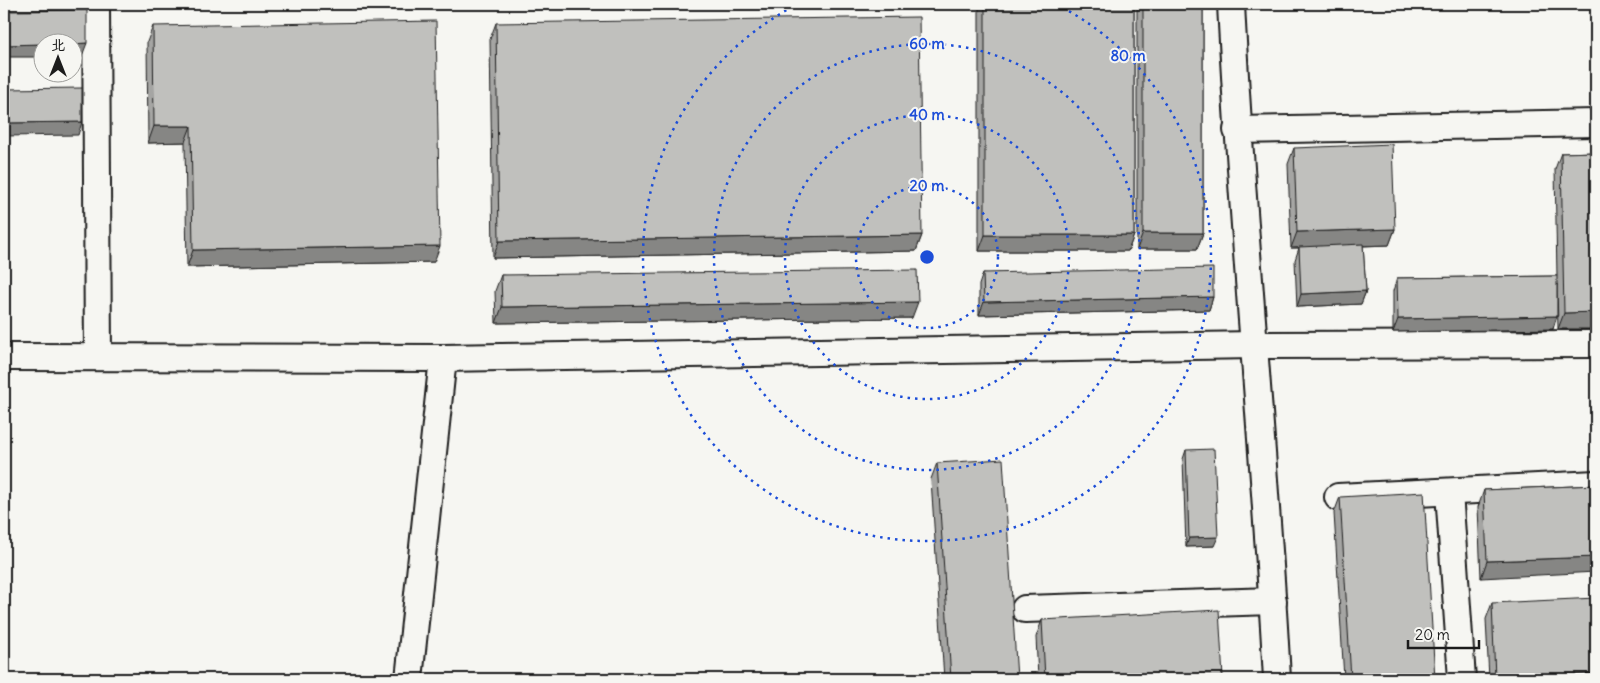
<svg xmlns="http://www.w3.org/2000/svg" width="1600" height="683" viewBox="0 0 1600 683" font-family="Delius,'LXGW WenKai TC',sans-serif">
  <style>
    .lines { fill: none; stroke-linecap: round; stroke-linejoin: round }
    .minor-casing { stroke: #1c1c1c; stroke-width: 30 }
    .minor { stroke: #f6f6f2; stroke-width: 26 }
    .wall { fill: #a5a5a3; stroke: #1c1c1c }
    .shaded-wall { fill: #868684; stroke: #1c1c1c }
    .building { fill: #c0c0bd; stroke: #1c1c1c }
    .ring { fill: none; stroke: #1d4ed8; stroke-width: 2.5; stroke-dasharray: 2.5 5 }
    .centre { fill: #1d4ed8; stroke: #f6f6f2; stroke-width: 2.5 }
    .ring-label { font-size: 15px; text-anchor: middle; font-weight: bold; fill: #1d4ed8; stroke: #f6f6f2; stroke-width: 4; stroke-linejoin: round; paint-order: stroke }
  </style>
  <rect width="100%" height="100%" fill="#f6f6f2"/>
  <filter id="ink" filterUnits="userSpaceOnUse"><feTurbulence type="fractalNoise" baseFrequency=".02" numOctaves="2"/><feDisplacementMap in="SourceGraphic" scale="10" xChannelSelector="R" yChannelSelector="G"/><feConvolveMatrix kernelMatrix="1 2 1 2 8 2 1 2 1" color-interpolation-filters="sRGB"/></filter>
  <g filter="url(#ink)">
    <g class="lines">
      <!-- minor casing -->
      <g class="minor-casing">
        <g id="minor">
          <path d="M96,4L98,357"/>
          <path d="M1231,4C1242,229 1265,454 1277,679"/>
          <path d="M1237,130L1596,123"/>
          <path d="M4,357L443,358L1255,345L1596,344"/>
          <path d="M1449,492L1462,679"/>
          <path d="M1338,497L1596,484"/>
          <path d="M1025,609L1273,601"/>
          <path d="M409,679L443,358"/>
        </g>
      </g>
      <!-- minor -->
      <use href="#minor" class="minor"/>
    </g>
    <!-- wall -->
    <g class="wall">
      <path d="M979,4H1134V235L1128,251H979Z"/>
      <path d="M1137,4H1203V233L1197,249H1137Z"/>
      <path d="M496,23L922,235L916,251L493,258L490,39Z"/>
      <path d="M153,26L434,262L187,267L185,142L148,143L147,42Z"/>
      <path d="M1294,148L1395,229L1389,245L1363,246L1366,291L1361,304L1297,307L1295,260L1299,248H1291L1288,164Z"/>
      <path d="M1596,152V329H1558L1557,284L1553,329L1393,332V291L1397,278L1557,276L1555,169L1561,153Z"/>
      <path d="M983,273L1213,297L1209,310L979,315V285Z"/>
      <path d="M501,275L912,318L496,323L495,291Z"/>
      <path d="M1186,450L1214,546L1186,547L1183,459Z"/>
      <path d="M937,463L1017,679H944L931,479Z"/>
      <path d="M1596,485L1481,578L1478,507L1484,490Z"/>
      <path d="M1340,497L1435,679H1344L1334,513Z"/>
      <path d="M1492,603L1596,679H1489L1486,619Z"/>
      <path d="M1042,620L1223,678V679H1038L1036,637Z"/>
    </g>
    <!-- shaded-wall -->
    <g class="shaded-wall">
      <path d="M87,43L82,56H72V44Z"/>
      <path d="M42,44V57H4V45Z"/>
      <path d="M82,122L78,135L4,136V123Z"/>
      <path d="M154,126H191L185,142L148,143Z"/>
      <path d="M1395,229L1389,245L1291,248L1297,232Z"/>
      <path d="M1143,233H1203L1197,249H1137Z"/>
      <path d="M922,235L916,251L493,258L499,241Z"/>
      <path d="M985,235H1134L1128,251H979Z"/>
      <path d="M440,246L434,262L187,267L193,250Z"/>
      <path d="M1366,291L1361,304L1297,307L1301,294Z"/>
      <path d="M1213,297L1209,310L979,315L984,302Z"/>
      <path d="M918,302L912,318L496,323L502,307Z"/>
      <path d="M1596,312V329H1558L1564,313Z"/>
      <path d="M1557,316L1553,329L1393,332L1398,319Z"/>
      <path d="M1218,537L1214,546L1186,547L1189,538Z"/>
      <path d="M1596,557V572L1481,578L1487,561Z"/>
      <path d="M1596,673V679H1495V678Z"/>
    </g>
    <!-- building -->
    <g class="building">
      <rect x="985" y="4" width="149" height="231"/>
      <rect x="1143" y="4" width="60" height="229"/>
      <path d="M87,10V43L72,44V42H42V44L4,45V11Z"/>
      <path d="M919,17L922,235L499,241L496,23Z"/>
      <path d="M436,21L440,246L193,250L191,126H154L153,26Z"/>
      <path d="M82,88V122L4,123V89Z"/>
      <path d="M1392,144L1395,229L1297,232L1294,148Z"/>
      <path d="M1596,152V312L1564,313L1561,153Z"/>
      <path d="M1363,244L1366,291L1301,294L1299,247Z"/>
      <path d="M1213,268V297L984,302L983,273Z"/>
      <path d="M917,270L918,302L502,307L501,275Z"/>
      <path d="M1557,276V316L1398,319L1397,278Z"/>
      <path d="M1214,449L1218,537L1189,538L1186,450Z"/>
      <path d="M1003,459L1017,679H951L937,463Z"/>
      <path d="M1596,485V557L1487,561L1484,490Z"/>
      <path d="M1424,492L1435,679H1351L1340,497Z"/>
      <path d="M1596,598V673L1495,678L1492,603Z"/>
      <path d="M1219,610L1223,678L1207,679H1045L1042,620Z"/>
    </g>
  </g>
  <!-- distance rings -->
  <g class="ring">
    <circle cx="927" cy="257" r="71"/>
    <circle cx="927" cy="257" r="142"/>
    <circle cx="927" cy="257" r="213"/>
    <path d="M1056 4A284 284 0 1 1 798 4"/>
  </g>
  <circle cx="927" cy="257" r="8" class="centre"/>
  <g class="ring-label">
    <text x="927" y="49">60 m</text>
    <text x="1128" y="61">80 m</text>
    <text x="927" y="120">40 m</text>
    <text x="927" y="191">20 m</text>
  </g>
  <!-- margin -->
  <rect width="1600" height="683" fill="none" stroke="#f6f6f2" stroke-width="20"/>
  <rect x="10" y="10" width="1580" height="663" fill="none" stroke="#1c1c1c" stroke-width="2" filter="url(#ink)"/>
  <!-- north arrow -->
  <g transform="translate(58 58)"><circle r="24" fill="#f6f6f2" stroke="#9f9f9c"/>
  <path d="M0-4L9 19L0 12L-9 19Z" fill="#1c1c1c"/>
  <text y="-8" font-size="14" font-weight="bold" text-anchor="middle" fill="#1c1c1c">北</text>
  </g>
  <!-- scale -->
  <path d="M1408 640v8h71v-8" fill="none" stroke="#1c1c1c" stroke-width="2.5"/>
  <text x="1415" y="640" font-size="15" fill="#1c1c1c" stroke="#f6f6f2" stroke-width="4" paint-order="stroke">20 m</text>
</svg>
